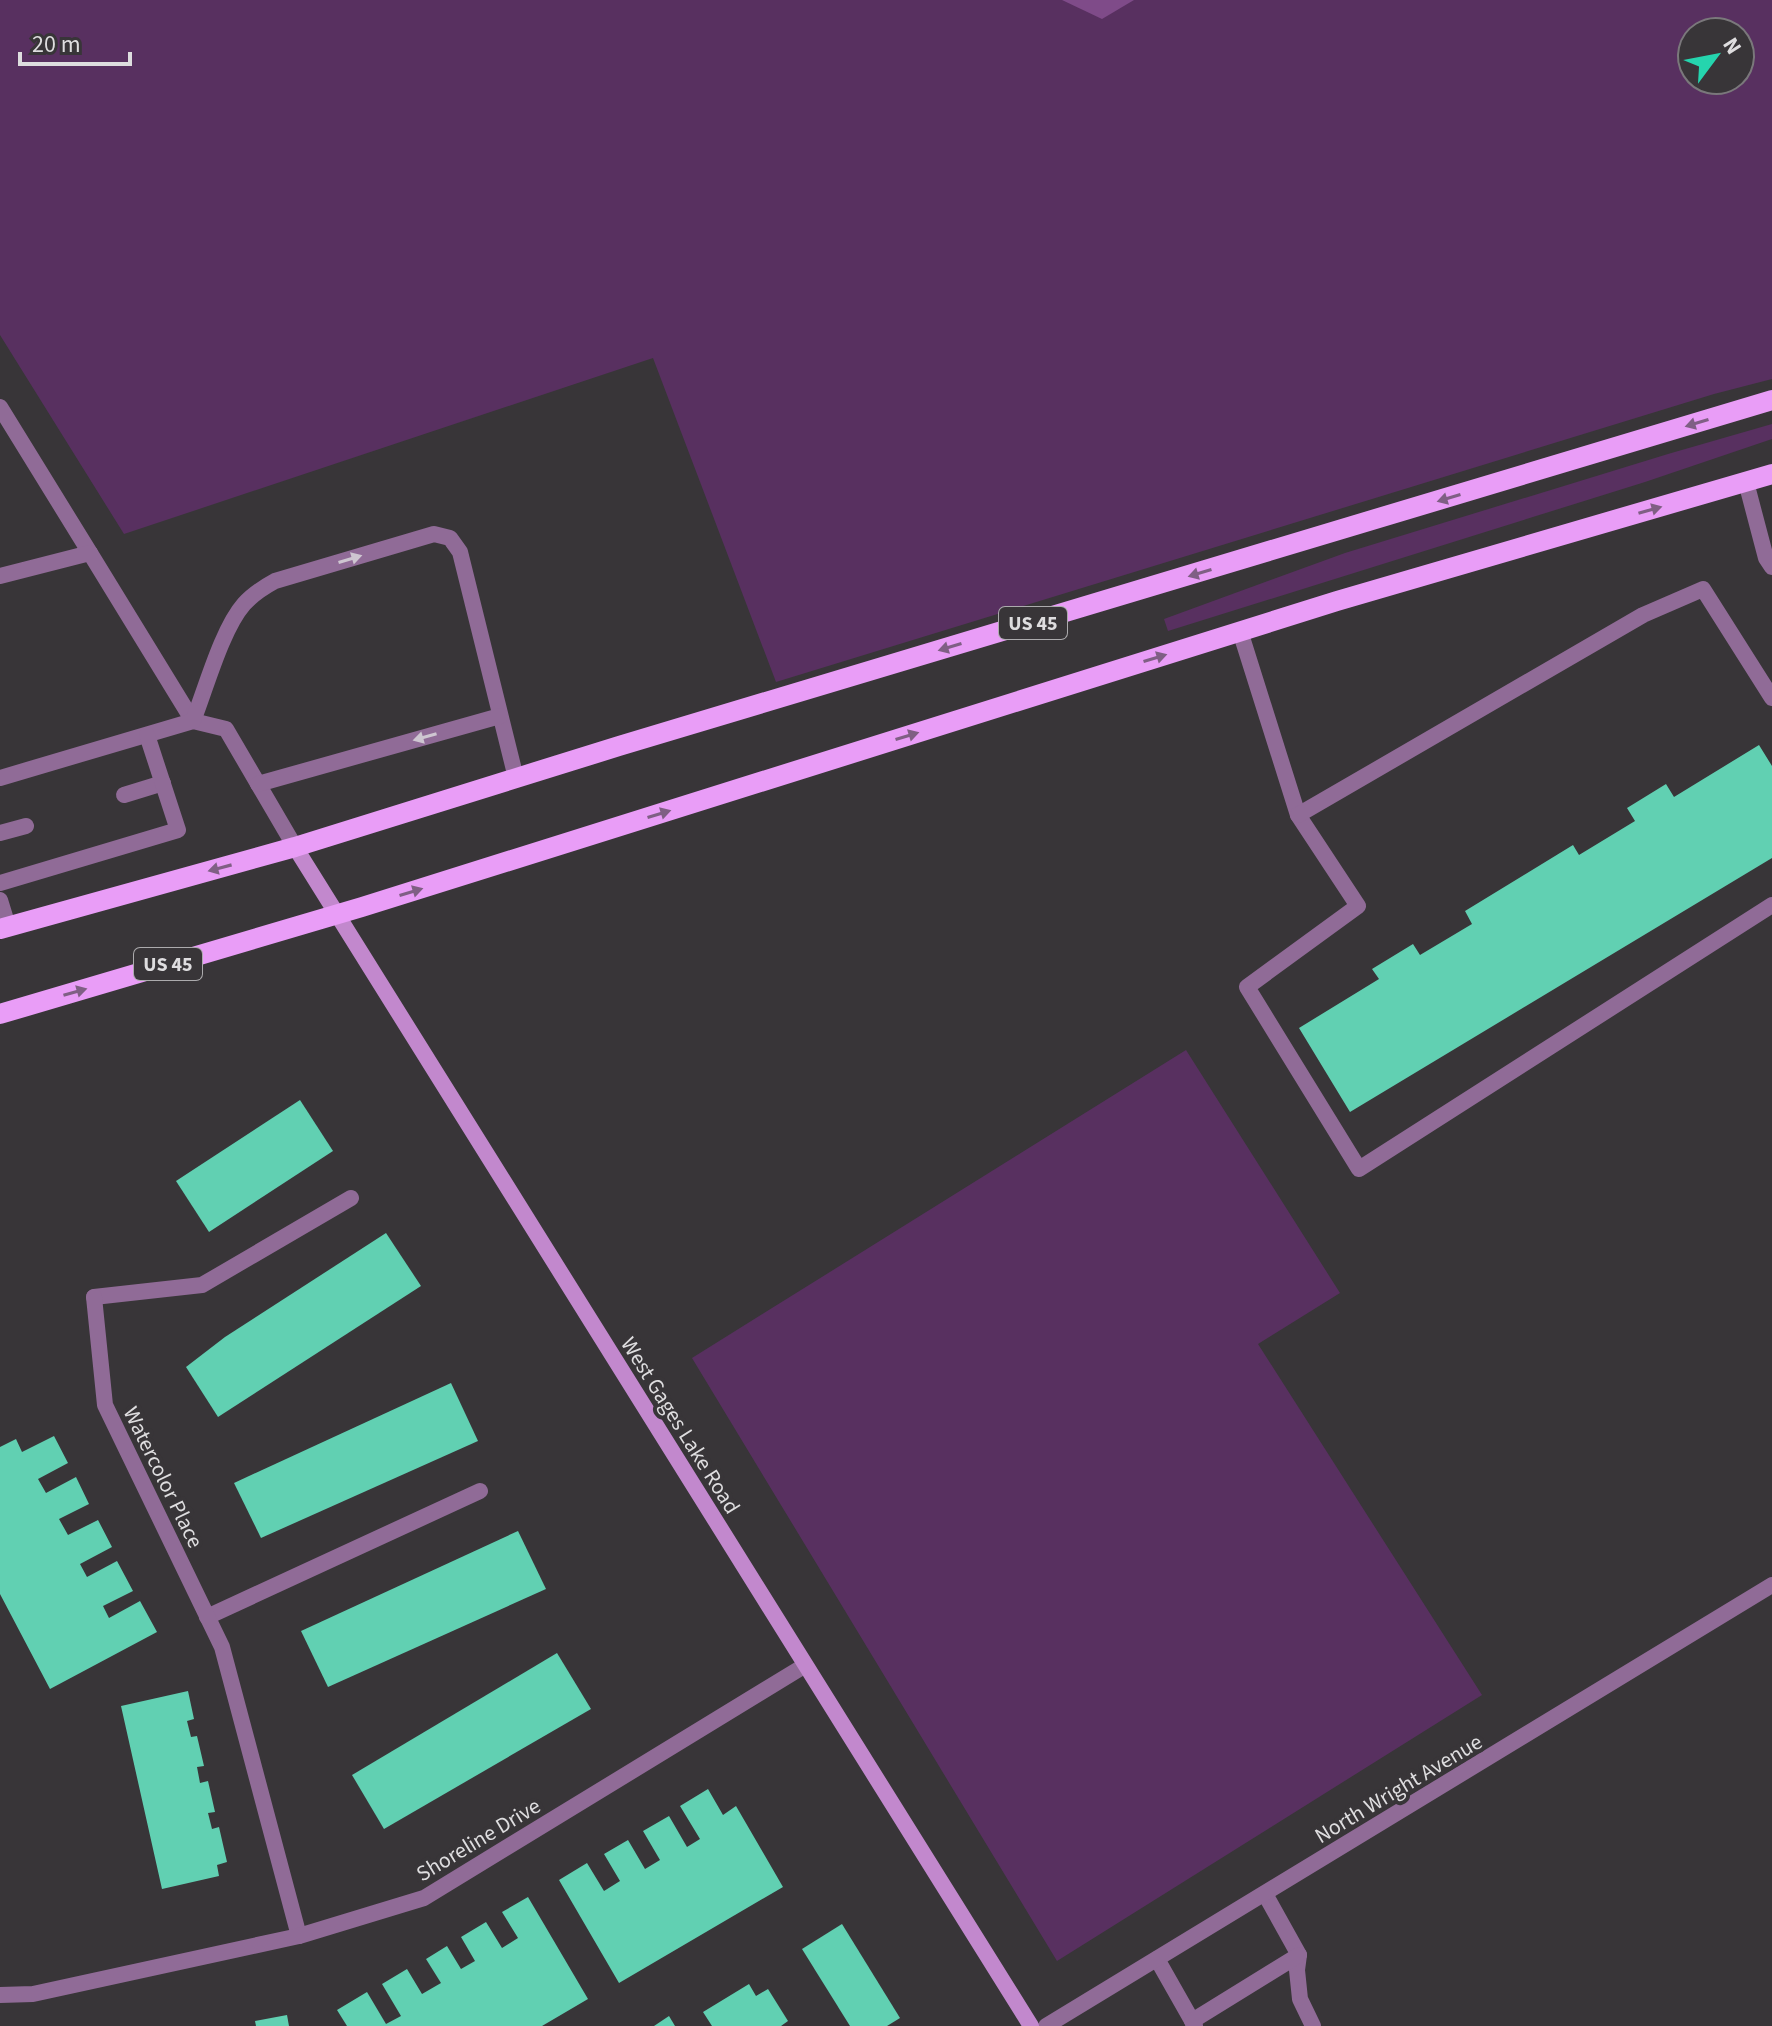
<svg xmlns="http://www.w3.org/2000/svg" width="1772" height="2026" viewBox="0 0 1772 2026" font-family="'Source Sans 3',sans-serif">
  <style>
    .green { fill: #583060; fill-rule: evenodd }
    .water { fill: #7f4b89 }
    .building { fill: #61d0b2 }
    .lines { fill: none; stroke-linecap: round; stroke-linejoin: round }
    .lane { stroke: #906b97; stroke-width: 16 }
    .street { stroke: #906b97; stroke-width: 16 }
    .secondary { stroke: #c288cd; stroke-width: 16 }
    .primary { stroke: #e99df7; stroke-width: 20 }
    .oneway { fill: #7f5f84 }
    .oneway2 { fill: #cec6d1 }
    .labels { text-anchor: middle; stroke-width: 8; stroke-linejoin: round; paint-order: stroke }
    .shield { fill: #383538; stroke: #acabad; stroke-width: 2 }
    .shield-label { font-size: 20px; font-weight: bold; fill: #dedddf }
    .street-label { font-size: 22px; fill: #dedddf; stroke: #383538 }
  </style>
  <rect width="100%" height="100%" fill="#383538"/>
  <!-- green -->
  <g class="green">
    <path d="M0,0H1772V379L1714,394L776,682L653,358L124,534L0,335ZM1692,32H1740V80H1692Z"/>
    <path d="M1772,424V439L1645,482L1168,631L1164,619L1345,553L1668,454Z"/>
    <path d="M1186,1050L1340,1293L1258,1344L1482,1695L1057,1961L692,1358Z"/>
  </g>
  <!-- water -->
  <path class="water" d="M1062,0H1134L1102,19Z"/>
  <!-- building -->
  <g class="building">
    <path d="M1759,745L1772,766V858L1350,1112L1299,1028L1379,979L1372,969L1413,944L1420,955L1472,924L1465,911L1573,845L1579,855L1635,821L1627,808L1666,784L1674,797Z"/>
    <path d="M300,1100L333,1151L209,1232L176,1181Z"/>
    <path d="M386,1233L421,1286L218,1417L186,1367L225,1337Z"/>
    <path d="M451,1383L478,1441L261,1538L234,1483Z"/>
    <path d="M54,1436L68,1463L38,1479L46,1493L76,1477L89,1504L59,1519L68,1535L98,1520L112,1547L80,1564L87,1577L117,1561L133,1591L103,1606L109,1618L140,1601L157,1632L50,1689L0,1594V1447L16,1439L22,1452Z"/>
    <path d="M518,1531L546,1589L328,1687L301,1631Z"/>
    <path d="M557,1653L591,1709L384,1829L352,1775Z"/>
    <path d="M188,1691L194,1719L187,1721L191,1737L197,1736L204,1766L197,1767L200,1783L208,1781L215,1812L208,1813L212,1829L219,1827L227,1862L217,1865L219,1876L162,1889L121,1706Z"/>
    <path d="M708,1789L723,1815L736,1806L783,1887L619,1983L559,1880L587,1863L604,1891L620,1881L604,1854L628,1840L645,1869L660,1860L643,1831L669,1816L687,1847L700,1839L680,1806Z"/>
    <path d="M528,1897L588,1999L542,2026H347L337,2010L367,1992L386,2024L401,2016L382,1984L407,1969L422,1994L441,1983L426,1959L447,1946L461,1969L475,1961L461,1937L486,1922L502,1948L518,1938L502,1912Z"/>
    <path d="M842,1924L900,2018L887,2026H850L802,1949Z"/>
    <path d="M749,1984L756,1996L768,1989L788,2021L781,2026H712L703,2012Z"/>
    <path d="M287,2015L289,2026H256L255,2021Z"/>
    <path d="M669,2016L675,2026H654Z"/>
  </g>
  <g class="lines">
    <!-- lane -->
    <g class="lane">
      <path d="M0,407L90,553"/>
      <path d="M1746,482L1766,558L1772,567"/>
      <path d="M0,576L90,553L193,721L226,729L295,847"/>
      <path d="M1240,631L1298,815L1358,906L1247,987L1359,1169L1772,905"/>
      <path d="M0,778L193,721C206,688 222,629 244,604C253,594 264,587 275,581L434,534L450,538L460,552L516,778"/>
      <path d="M258,784L500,716"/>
      <path d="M124,795L163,783"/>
      <path d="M1298,815L1643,615L1703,589L1772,698"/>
      <path d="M0,833L26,826"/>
      <path d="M0,883L178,830L147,735"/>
      <path d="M0,900L8,926"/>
      <path d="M94,1297L202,1285L351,1198"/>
      <path d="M207,1617L480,1491"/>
      <path d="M1265,1894L1299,1955L1297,1970L1300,1999L1313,2026"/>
      <path d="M1157,1959L1195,2026"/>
      <path d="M1192,2021L1299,1955"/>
    </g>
    <!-- street -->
    <g class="street">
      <path d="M94,1297L105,1405L222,1647L299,1936"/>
      <path d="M0,1995L33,1994L299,1936L424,1898L804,1666"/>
      <path d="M1046,2026L1772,1585"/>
    </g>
    <!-- secondary -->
    <path class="secondary" d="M295,847L1031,2026"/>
    <!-- primary -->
    <g class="primary">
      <path d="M0,929L295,847L619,746L1772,400"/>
      <path d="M0,1014L362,907L1337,601L1772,474"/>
    </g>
  </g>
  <!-- one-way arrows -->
  <defs><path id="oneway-solid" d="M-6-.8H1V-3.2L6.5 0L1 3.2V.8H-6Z" transform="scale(2)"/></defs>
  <g class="oneway">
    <use href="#oneway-solid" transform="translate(1697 423) rotate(163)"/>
    <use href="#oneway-solid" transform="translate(1449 498) rotate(163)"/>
    <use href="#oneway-solid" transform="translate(1650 510) rotate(-16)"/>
    <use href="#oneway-solid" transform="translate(1200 573) rotate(163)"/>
    <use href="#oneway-solid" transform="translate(950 647) rotate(163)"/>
    <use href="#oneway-solid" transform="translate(1155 658) rotate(-17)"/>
    <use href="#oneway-solid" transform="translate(907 736) rotate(-17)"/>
    <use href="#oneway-solid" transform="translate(659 814) rotate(-17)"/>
    <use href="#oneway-solid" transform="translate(220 868) rotate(165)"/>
    <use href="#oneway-solid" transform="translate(411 892) rotate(-17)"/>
    <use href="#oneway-solid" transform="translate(75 992) rotate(-16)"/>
  </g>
  <g class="oneway2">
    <use href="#oneway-solid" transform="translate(350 559) rotate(-17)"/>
    <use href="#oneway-solid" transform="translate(425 737) rotate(164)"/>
  </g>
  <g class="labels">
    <!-- shield labels -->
    <g class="shield">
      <rect x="999" y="607" width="68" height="32" rx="6"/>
      <rect x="134" y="948" width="68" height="32" rx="6"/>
    </g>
    <g class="shield-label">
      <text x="1033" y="630">US 45</text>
      <text x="168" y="971">US 45</text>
    </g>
    <!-- street labels -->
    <g class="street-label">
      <text transform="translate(681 1425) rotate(58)" y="8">West Gages Lake Road</text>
      <text transform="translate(164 1477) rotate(64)" y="8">Watercolor Place</text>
      <text transform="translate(1398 1788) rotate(-31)" y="8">North Wright Avenue</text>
      <text transform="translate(478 1839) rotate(-31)" y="8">Shoreline Drive</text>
    </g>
  </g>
  <!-- north arrow -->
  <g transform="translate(1716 56) rotate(58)"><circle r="38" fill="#383538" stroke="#7a787b" stroke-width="2"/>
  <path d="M0-6L14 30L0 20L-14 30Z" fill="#25d5ae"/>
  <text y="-12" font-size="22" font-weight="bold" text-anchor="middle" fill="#dedddf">N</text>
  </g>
  <!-- scale -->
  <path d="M20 52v12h110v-12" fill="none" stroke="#dedddf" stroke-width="4"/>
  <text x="32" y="52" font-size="24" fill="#dedddf" stroke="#383538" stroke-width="6" paint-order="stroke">20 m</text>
</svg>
